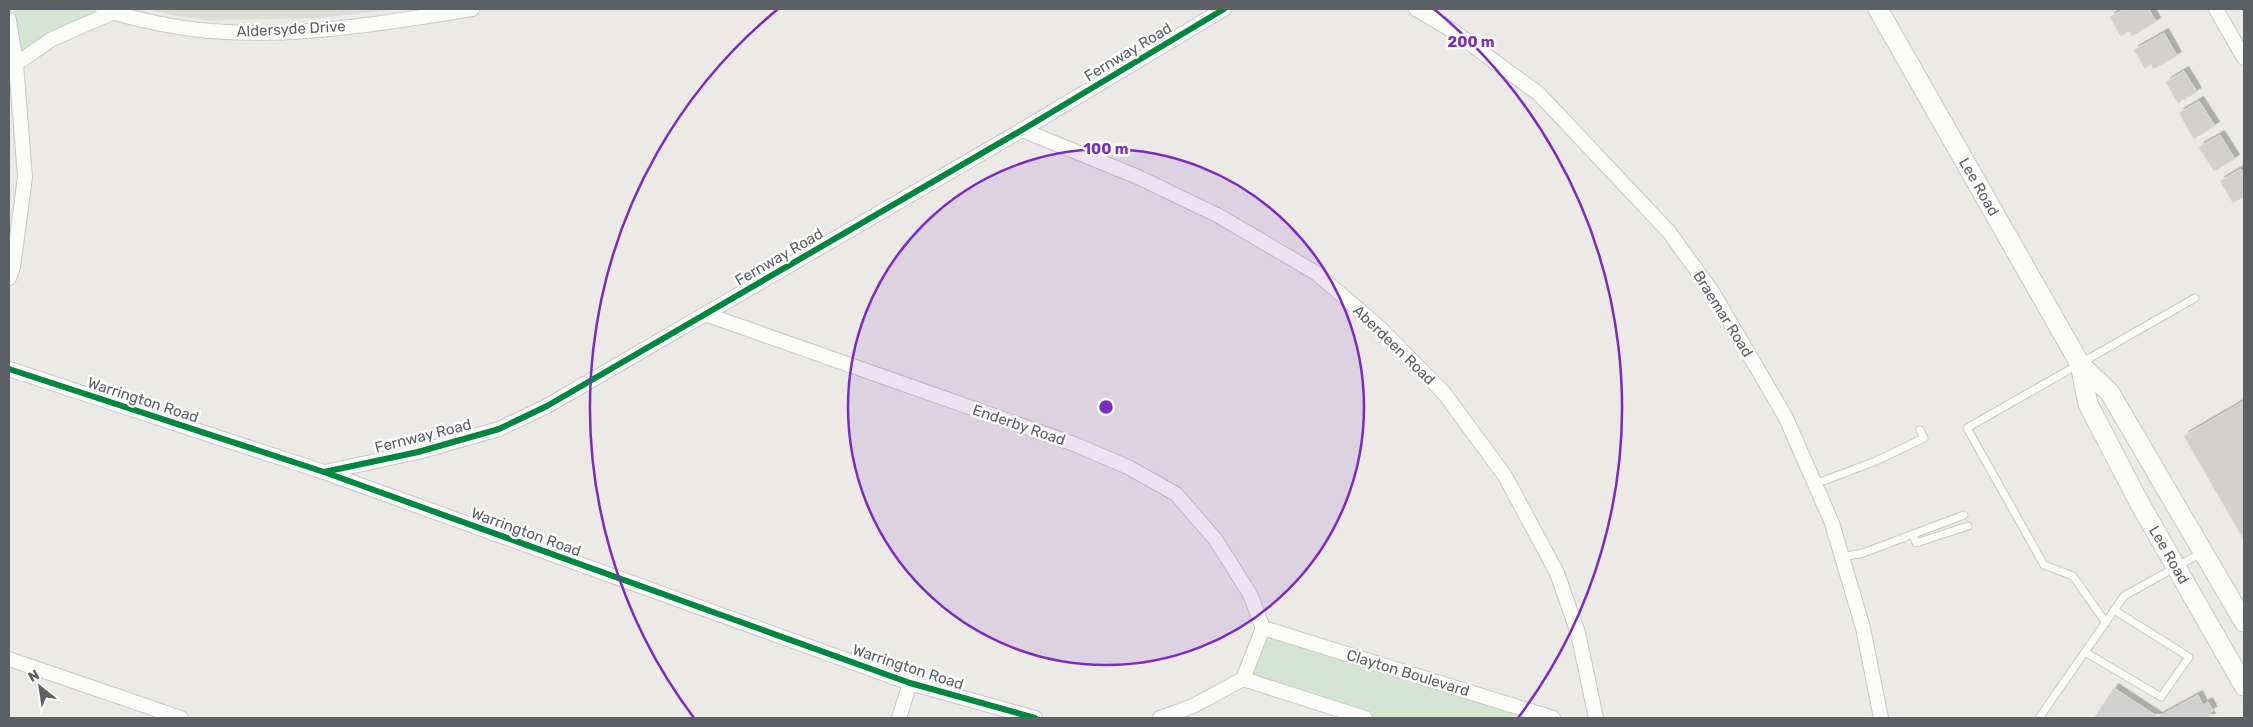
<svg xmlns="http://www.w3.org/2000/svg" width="2253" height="727" viewBox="0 0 2253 727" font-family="Rubik,sans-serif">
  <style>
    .education { fill: #dedcd6 }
    .green { fill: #d4e6d3 }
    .building { fill: #d2d1cf; stroke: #dad9d6; filter: url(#shadow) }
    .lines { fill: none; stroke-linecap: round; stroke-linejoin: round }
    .service-casing { stroke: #c8c8c8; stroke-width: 9 }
    .minor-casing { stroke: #c8c8c8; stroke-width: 16 }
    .secondary-casing { stroke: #c8c8c7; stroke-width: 21 }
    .service { stroke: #fcfcfb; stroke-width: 7 }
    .minor { stroke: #fcfcfb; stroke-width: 14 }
    .secondary { stroke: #fcfcfb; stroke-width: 19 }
    .cycleway-casing { stroke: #fff; stroke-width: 9 }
    .cycleway { stroke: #00873e; stroke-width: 6 }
    .ring { fill: none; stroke: #7b2cbf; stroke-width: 2.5 }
    .labels { text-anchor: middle; stroke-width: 5; stroke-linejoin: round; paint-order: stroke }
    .street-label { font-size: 15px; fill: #5c5f63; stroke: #fff }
    .centre { fill: #7b2cbf; stroke: #fff; stroke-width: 2.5 }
    .ring-label { font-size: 15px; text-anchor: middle; font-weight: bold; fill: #7b2cbf; stroke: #fff; stroke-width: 5; stroke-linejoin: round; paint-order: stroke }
  </style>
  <defs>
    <filter id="shadow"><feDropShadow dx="4.5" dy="-4.5" stdDeviation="0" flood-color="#0004"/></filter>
  </defs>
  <rect width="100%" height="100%" fill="#ebeae6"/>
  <!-- education -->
  <path class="education" d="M147,9H396L319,18L208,20L172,15Z"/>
  <!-- green -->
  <g class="green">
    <path d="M9,9H103L16,64Z"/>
    <path d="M1263,628L1553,718H1365L1243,679Z"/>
  </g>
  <!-- building -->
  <g class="building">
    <path d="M2124,9H2149L2156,22L2132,36L2129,31L2121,36L2110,17Z"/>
    <path d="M2164,33L2177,56L2157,67L2153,68L2151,64L2145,68L2134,50Z"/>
    <path d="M2184,71L2197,92L2178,103L2166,82Z"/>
    <path d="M2199,101L2215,126L2194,139L2179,113Z"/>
    <path d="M2220,135L2235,159L2214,171L2199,147Z"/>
    <path d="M2241,169L2244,173V200L2242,198L2233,203L2220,181Z"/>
    <path d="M2244,401V540L2184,436Z"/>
    <path d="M2114,688L2158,717L2198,695L2203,705L2208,702L2213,711L2208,713L2211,718H2094Z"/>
  </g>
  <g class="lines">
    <!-- service casing -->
    <g class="service-casing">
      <g id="service">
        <path d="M1815,484L1876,461L1924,438L1920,430"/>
        <path d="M1913,534L1916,543L1968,526"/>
        <path d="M1842,557L1863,553L1964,515"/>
        <path d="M2106,623L2073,576L2044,565L1967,428L2195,298"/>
        <path d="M2085,652L2161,697L2189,657L2114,610"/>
        <path d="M2039,718L2124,596L2203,552"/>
      </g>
    </g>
    <!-- minor casing -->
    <g class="minor-casing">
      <g id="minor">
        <path d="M103,9C116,14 130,17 143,20C251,47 364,26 472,9"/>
        <path d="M1416,9L1453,31L1539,94L1669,232L1713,293L1786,418L1832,523L1863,628L1881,718"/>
        <path d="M2216,9L2244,58"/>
        <path d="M9,20L16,64L25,177L13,267L9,278"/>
        <path d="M16,64L52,39L112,13"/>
        <path d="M1022,130L1138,177L1219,216L1316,273L1379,327L1444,393L1505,476L1557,573L1578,633L1596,718"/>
        <path d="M705,314L1074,444L1128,467L1176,494L1215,539L1250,594L1263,628"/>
        <path d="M9,369L324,472L910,683L1035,718"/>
        <path d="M325,472L418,452L499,429L547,406L1022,130L1224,9"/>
        <path d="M1263,628L1553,718"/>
        <path d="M9,659L181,718"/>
        <path d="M1243,679L1365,718"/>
        <path d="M899,718L910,683"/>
        <path d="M1160,718L1193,706L1243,679L1263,628"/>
      </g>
    </g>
    <!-- secondary casing -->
    <g class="secondary-casing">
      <g id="secondary">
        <path d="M1878,9L2080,364L2110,393L2244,622"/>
        <path d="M2080,364L2088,404L2140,504L2244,686"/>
      </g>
    </g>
    <!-- service -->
    <use href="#service" class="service"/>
    <!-- minor -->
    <use href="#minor" class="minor"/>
    <!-- secondary -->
    <use href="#secondary" class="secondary"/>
    <!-- cycleway casing -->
    <g class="cycleway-casing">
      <g id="cycleway">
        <path d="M9,369L324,472L910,683L1035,718"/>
        <path d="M324,472L418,452L499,429L547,406L1022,130L1224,9"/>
      </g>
    </g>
    <!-- cycleway -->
    <use href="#cycleway" class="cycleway"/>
  </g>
  <!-- distance rings -->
  <circle cx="1106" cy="407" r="258" fill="#7b2cbf" fill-opacity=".12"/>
  <g class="ring">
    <circle cx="1106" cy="407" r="258"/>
    <path d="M694 718A516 516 0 0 1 778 9M1434 9A516 516 0 0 1 1518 718"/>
  </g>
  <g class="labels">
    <!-- street labels -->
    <g class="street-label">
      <text transform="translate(291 29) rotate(-3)" y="5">Aldersyde Drive</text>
      <text transform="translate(1128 52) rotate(-31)" y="5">Fernway Road</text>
      <text transform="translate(1979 187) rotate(60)" y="5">Lee Road</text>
      <text transform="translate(779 257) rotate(-30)" y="5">Fernway Road</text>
      <text transform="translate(1723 314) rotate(58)" y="5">Braemar Road</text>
      <text transform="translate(1394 345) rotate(44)" y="5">Aberdeen Road</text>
      <text transform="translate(143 400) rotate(18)" y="5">Warrington Road</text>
      <text transform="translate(1019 425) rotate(19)" y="5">Enderby Road</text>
      <text transform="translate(423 436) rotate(-14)" y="5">Fernway Road</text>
      <text transform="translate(526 532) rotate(20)" y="5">Warrington Road</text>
      <text transform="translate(2169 555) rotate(60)" y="5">Lee Road</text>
      <text transform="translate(908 667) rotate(18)" y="5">Warrington Road</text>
      <text transform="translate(1408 673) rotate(17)" y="5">Clayton Boulevard</text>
    </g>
  </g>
  <circle cx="1106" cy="407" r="8" class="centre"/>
  <g class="ring-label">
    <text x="1471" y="47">200 m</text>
    <text x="1106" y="154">100 m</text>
  </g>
  <!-- border -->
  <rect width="2253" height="727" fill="none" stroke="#5c5f63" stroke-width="20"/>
  <!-- north arrow -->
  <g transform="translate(40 687) rotate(330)" stroke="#ffffff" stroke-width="4" paint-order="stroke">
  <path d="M0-4L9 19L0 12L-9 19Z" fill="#5c5f63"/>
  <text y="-8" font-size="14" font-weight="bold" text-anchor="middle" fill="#5c5f63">N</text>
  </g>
</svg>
